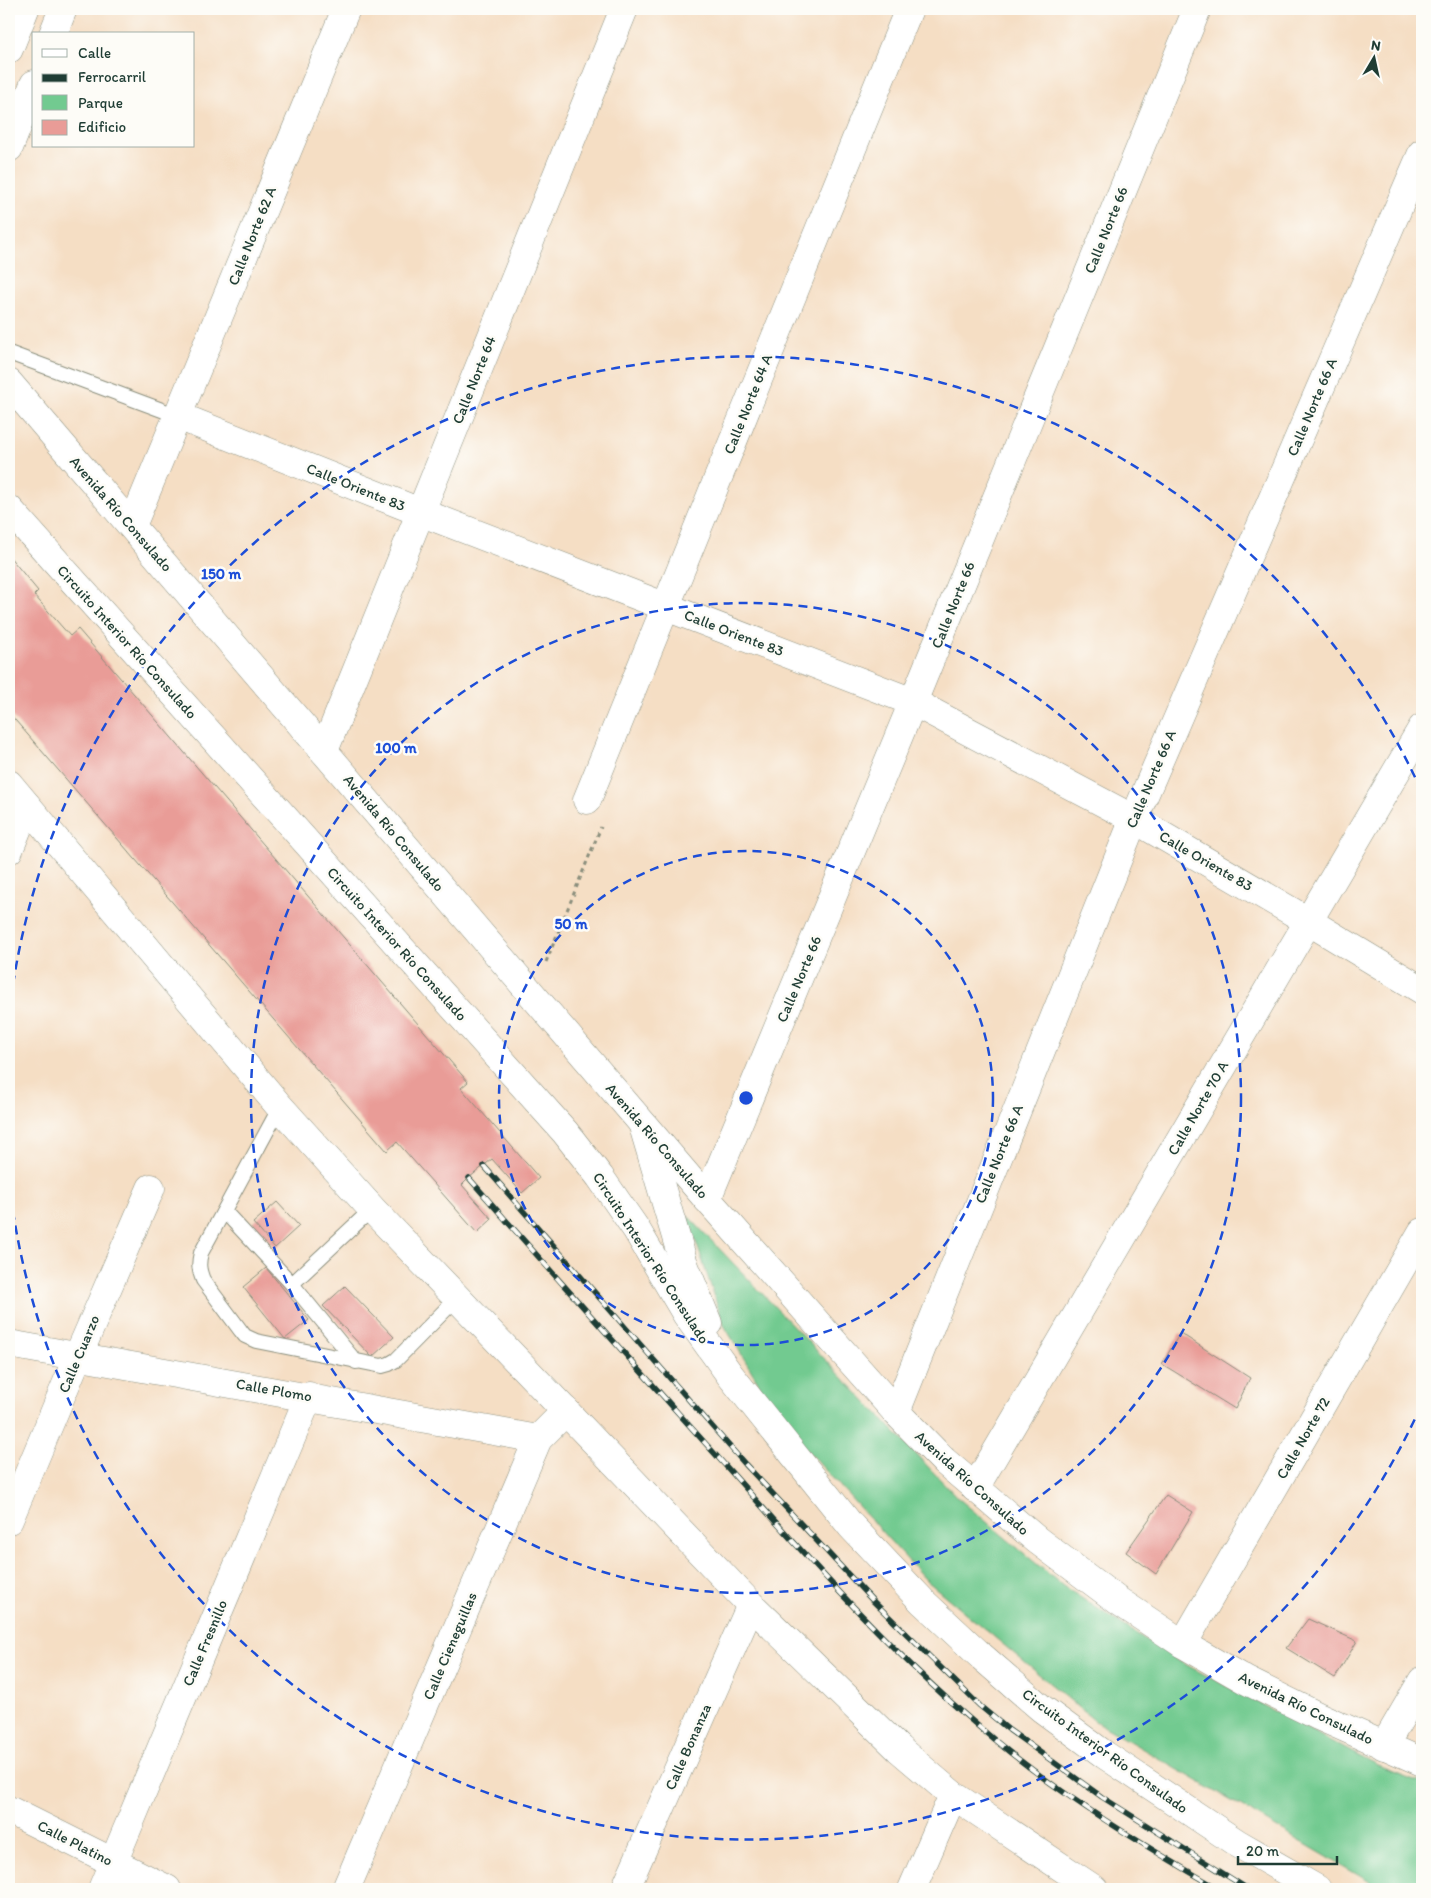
<svg xmlns="http://www.w3.org/2000/svg" width="1431" height="1898" viewBox="0 0 1431 1898" font-family="Itim,sans-serif">
  <style>
    .green { fill: #72ca90; stroke: #488462 }
    .building { fill: #e99c97 }
    .lines { fill: none; stroke-linecap: round; stroke-linejoin: round }
    .lane-casing { stroke: #8a8e7c; stroke-width: 16 }
    .street-casing { stroke: #8a8e7c; stroke-width: 29 }
    .secondary-casing { stroke: #8a8e7c; stroke-width: 29 }
    .primary-casing { stroke: #8a8e7c; stroke-width: 29 }
    .highway-casing { stroke: #8a8e7c; stroke-width: 29 }
    .path { stroke: #8a8e7c; stroke-width: 3; stroke-dasharray: 4 4; stroke-linecap: butt }
    .lane { stroke: #fff; stroke-width: 14 }
    .street { stroke: #fff; stroke-width: 28 }
    .secondary { stroke: #fff; stroke-width: 28 }
    .primary { stroke: #fff; stroke-width: 28 }
    .highway { stroke: #fff; stroke-width: 28 }
    .rail-casing { stroke: #1f3d34; stroke-width: 5.5 }
    .rail { stroke: #fdfcf7; stroke-width: 4; stroke-dasharray: 11; stroke-linecap: butt }
    .ring { fill: none; stroke: #1d4ed8; stroke-width: 2.5; stroke-dasharray: 9 6 }
    .labels { text-anchor: middle; stroke-width: 5; stroke-linejoin: round; paint-order: stroke }
    .street-label { font-size: 15px; fill: #1f3d34; stroke: #fdfcf7 }
    .centre { fill: #1d4ed8; stroke: #fdfcf7; stroke-width: 2.5 }
    .ring-label { font-size: 15px; text-anchor: middle; font-weight: bold; fill: #1d4ed8; stroke: #fdfcf7; stroke-width: 5; stroke-linejoin: round; paint-order: stroke }
  </style>
  <rect width="100%" height="100%" fill="#fdfcf7"/>
  <filter id="ink" filterUnits="userSpaceOnUse"><feTurbulence type="fractalNoise" baseFrequency=".02" numOctaves="2"/><feDisplacementMap in="SourceGraphic" scale="10" xChannelSelector="R" yChannelSelector="G"/><feConvolveMatrix kernelMatrix="1 2 1 2 8 2 1 2 1" color-interpolation-filters="sRGB"/></filter>
  <filter id="wash" filterUnits="userSpaceOnUse"><feTurbulence type="fractalNoise" baseFrequency=".0096" numOctaves="4" result="noise"/><feDisplacementMap in="SourceGraphic" scale="20" xChannelSelector="R" yChannelSelector="G"/><feGaussianBlur stdDeviation="1.12" result="paint"/><feColorMatrix in="noise" values="0 0 0 0 0 0 0 0 0 0 0 0 0 0 0 0 0 1.4 0 .05"/><feComposite in="paint" operator="in"/></filter>
  <g filter="url(#wash)">
    <rect width="100%" height="100%" fill="#f5dec4"/>
    <!-- green -->
    <path class="green" d="M687,1215L958,1498L1063,1586L1177,1660L1376,1765L1422,1783V1889H1382L1095,1721L926,1580L783,1424L724,1325Z"/>
    <g id="blocks">
      <!-- building -->
      <g class="building">
        <path d="M9,556L38,591L34,595L70,636L78,629L468,1082L461,1088L539,1178L522,1193L492,1159L469,1178L462,1185L492,1219L477,1233L397,1142L387,1151L9,713Z"/>
        <path d="M277,1202L299,1226L275,1248L253,1223Z"/>
        <path d="M266,1268L309,1320L285,1339L243,1287Z"/>
        <path d="M345,1286L394,1337L372,1357L323,1306Z"/>
        <path d="M1180,1333L1250,1378L1235,1409L1162,1364Z"/>
        <path d="M1166,1495L1193,1512L1156,1574L1126,1552Z"/>
        <path d="M1308,1619L1357,1641L1335,1678L1286,1648Z"/>
      </g>
    </g>
  </g>
  <g filter="url(#ink)">
    <use href="#blocks" fill-opacity="0" stroke="#8a8e7c" stroke-width="1"/>
    <g class="lines">
      <!-- lane casing -->
      <g class="lane-casing">
        <g id="lane">
          <path d="M9,353L178,416"/>
          <path d="M280,1107L201,1253C198,1264 199,1270 203,1280L241,1331L245,1336L256,1341L382,1366L389,1364L396,1360L456,1299"/>
          <path d="M225,1212L292,1284L356,1362"/>
          <path d="M292,1284L372,1209"/>
        </g>
      </g>
      <!-- street casing -->
      <g class="street-casing">
        <g id="street">
          <path d="M178,416L420,512L913,702L1134,819L1308,921L1422,990"/>
          <path d="M132,526L346,9"/>
          <path d="M324,751L624,9"/>
          <path d="M587,800L909,9"/>
          <path d="M9,850L27,806"/>
          <path d="M707,1199L913,702L1197,9"/>
          <path d="M9,1344L538,1439"/>
          <path d="M896,1412L1134,819L1422,153"/>
          <path d="M975,1488L1422,728"/>
          <path d="M9,1520L78,1356L151,1188"/>
          <path d="M1183,1644L1422,1232"/>
          <path d="M1384,1746L1422,1681"/>
          <path d="M102,1889L309,1396"/>
          <path d="M346,1889L538,1439L566,1411"/>
          <path d="M625,1889L751,1605"/>
          <path d="M912,1889L953,1795"/>
        </g>
      </g>
      <!-- secondary casing -->
      <g class="secondary-casing">
        <g id="secondary">
          <path d="M53,34L63,9"/>
          <path d="M9,148L34,84"/>
          <path d="M9,383L707,1199L896,1412L944,1461L1037,1540L1117,1600L1183,1644L1247,1681L1318,1716L1422,1762"/>
          <path d="M9,1810L167,1889"/>
        </g>
      </g>
      <!-- primary casing -->
      <g class="primary-casing">
        <path id="primary" d="M9,49L25,9"/>
      </g>
      <!-- highway casing -->
      <g class="highway-casing">
        <g id="highway">
          <path d="M9,509L565,1132L600,1177L636,1229L686,1314L730,1375L851,1526L923,1602L981,1656L1041,1708L1105,1755L1237,1843L1317,1889"/>
          <path d="M9,784L280,1107L372,1209L751,1605L899,1749L953,1795L1094,1889"/>
          <path d="M643,1126L684,1264L708,1323"/>
        </g>
      </g>
      <!-- path -->
      <path class="path" d="M546,962L601,827"/>
      <!-- lane -->
      <use href="#lane" class="lane"/>
      <!-- street -->
      <use href="#street" class="street"/>
      <!-- secondary -->
      <use href="#secondary" class="secondary"/>
      <!-- primary -->
      <use href="#primary" class="primary"/>
      <!-- highway -->
      <use href="#highway" class="highway"/>
      <!-- rail casing -->
      <g class="rail-casing">
        <g id="rail">
          <path d="M484,1166L745,1464L874,1602L980,1706L1009,1730L1102,1797L1248,1889"/>
          <path d="M469,1178C556,1278 645,1376 733,1474C816,1568 900,1662 997,1742C1065,1798 1143,1845 1219,1889"/>
        </g>
      </g>
      <!-- rail -->
      <use href="#rail" class="rail"/>
    </g>
  </g>
  <!-- distance rings -->
  <g class="ring">
    <circle cx="746" cy="1098" r="247"/>
    <circle cx="746" cy="1098" r="495"/>
    <path d="M1421 1406A742 742 0 0 1 9 1182M9 1014A742 742 0 0 1 1421 790"/>
  </g>
  <g class="labels">
    <!-- street labels -->
    <g class="street-label">
      <text transform="translate(1106 230) rotate(-68)" y="5">Calle Norte 66</text>
      <text transform="translate(252 236) rotate(-68)" y="5">Calle Norte 62 A</text>
      <text transform="translate(474 380) rotate(-68)" y="5">Calle Norte 64</text>
      <text transform="translate(748 404) rotate(-68)" y="5">Calle Norte 64 A</text>
      <text transform="translate(1312 407) rotate(-67)" y="5">Calle Norte 66 A</text>
      <text transform="translate(356 487) rotate(22)" y="5">Calle Oriente 83</text>
      <text transform="translate(121 514) rotate(49)" y="5">Avenida Río Consulado</text>
      <text transform="translate(953 605) rotate(-68)" y="5">Calle Norte 66</text>
      <text transform="translate(734 633) rotate(21)" y="5">Calle Oriente 83</text>
      <text transform="translate(127 642) rotate(48)" y="5">Circuito Interior Río Consulado</text>
      <text transform="translate(1151 779) rotate(-67)" y="5">Calle Norte 66 A</text>
      <text transform="translate(394 833) rotate(50)" y="5">Avenida Río Consulado</text>
      <text transform="translate(1206 861) rotate(30)" y="5">Calle Oriente 83</text>
      <text transform="translate(397 944) rotate(48)" y="5">Circuito Interior Río Consulado</text>
      <text transform="translate(799 979) rotate(-67)" y="5">Calle Norte 66</text>
      <text transform="translate(1198 1108) rotate(-60)" y="5">Calle Norte 70 A</text>
      <text transform="translate(657 1141) rotate(49)" y="5">Avenida Río Consulado</text>
      <text transform="translate(999 1154) rotate(-68)" y="5">Calle Norte 66 A</text>
      <text transform="translate(651 1258) rotate(57)" y="5">Circuito Interior Río Consulado</text>
      <text transform="translate(79 1354) rotate(-67)" y="5">Calle Cuarzo</text>
      <text transform="translate(274 1390) rotate(10)" y="5">Calle Plomo</text>
      <text transform="translate(1303 1438) rotate(-60)" y="5">Calle Norte 72</text>
      <text transform="translate(972 1483) rotate(42)" y="5">Avenida Río Consulado</text>
      <text transform="translate(205 1643) rotate(-67)" y="5">Calle Fresnillo</text>
      <text transform="translate(450 1646) rotate(-67)" y="5">Calle Cieneguillas</text>
      <text transform="translate(1306 1708) rotate(26)" y="5">Avenida Río Consulado</text>
      <text transform="translate(688 1747) rotate(-66)" y="5">Calle Bonanza</text>
      <text transform="translate(1105 1751) rotate(36)" y="5">Circuito Interior Río Consulado</text>
      <text transform="translate(75 1843) rotate(27)" y="5">Calle Platino</text>
    </g>
  </g>
  <circle cx="746" cy="1098" r="8" class="centre"/>
  <g class="ring-label">
    <text x="221" y="579">150 m</text>
    <text x="396" y="753">100 m</text>
    <text x="571" y="929">50 m</text>
  </g>
  <!-- margin -->
  <rect width="1431" height="1898" fill="none" stroke="#fdfcf7" stroke-width="30"/>
  <!-- legend -->
  <rect x="32" y="32" width="162" height="115" fill="#fdfcf7" stroke="#a4b0a9"/>
  <rect x="42" y="49" width="25" height="8" fill="#ffffff" stroke="#a4b0a9"/>
  <text x="78" y="58" font-size="15" fill="#1f3d34">Calle</text>
  <rect x="42" y="74" width="25" height="8" fill="#1f3d34" stroke="#a4b0a9"/>
  <text x="78" y="82" font-size="15" fill="#1f3d34">Ferrocarril</text>
  <rect x="42" y="95" width="25" height="15" fill="#72ca90" stroke="#a4b0a9"/>
  <text x="78" y="108" font-size="15" fill="#1f3d34">Parque</text>
  <rect x="42" y="120" width="25" height="15" fill="#e99c97" stroke="#a4b0a9"/>
  <text x="78" y="132" font-size="15" fill="#1f3d34">Edificio</text>
  <!-- north arrow -->
  <g transform="translate(1374 58) rotate(9)" stroke="#fdfcf7" stroke-width="4" paint-order="stroke">
  <path d="M0-4L9 19L0 12L-9 19Z" fill="#1f3d34"/>
  <text y="-8" font-size="14" font-weight="bold" text-anchor="middle" fill="#1f3d34">N</text>
  </g>
  <!-- scale -->
  <path d="M1238 1856v8h99v-8" fill="none" stroke="#1f3d34" stroke-width="2.5"/>
  <text x="1246" y="1856" font-size="15" fill="#1f3d34" stroke="#fdfcf7" stroke-width="4" paint-order="stroke">20 m</text>
</svg>
